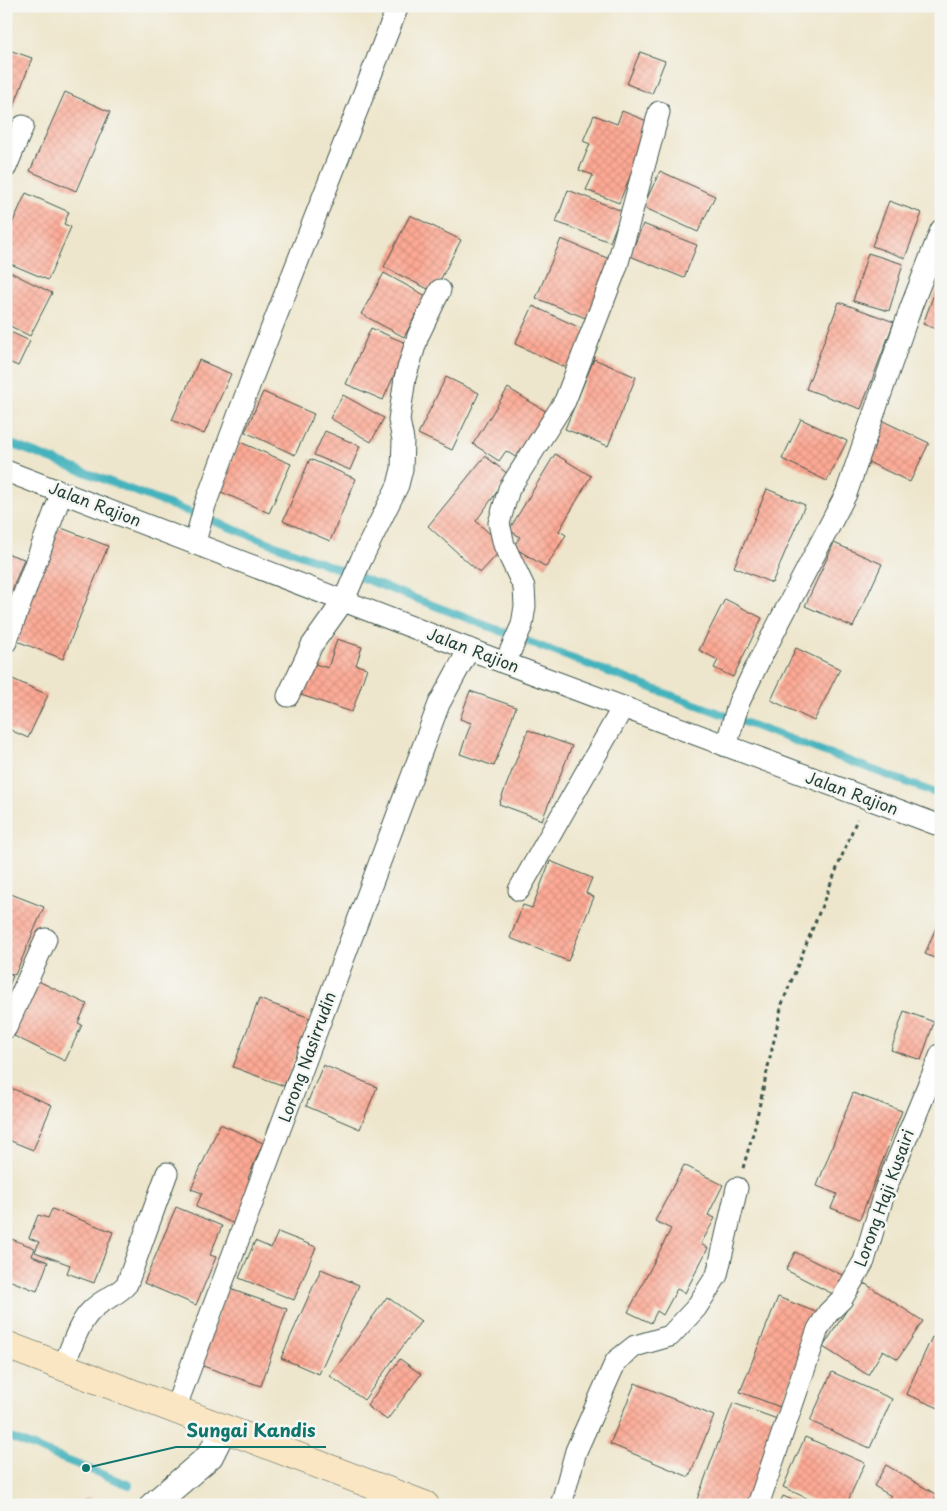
<svg xmlns="http://www.w3.org/2000/svg" width="947" height="1511" viewBox="0 0 947 1511" font-family="'Playpen Sans',sans-serif">
  <style>
    .lines { fill: none; stroke-linecap: round; stroke-linejoin: round }
    .stream { stroke: #44b3bd; stroke-width: 8 }
    .building { fill: url(#building-cross-hatch) }
    .minor-casing { stroke: #3e564b; stroke-width: 23 }
    .tertiary-casing { stroke: #3e564b; stroke-width: 28 }
    .secondary-casing { stroke: #3e564b; stroke-width: 29 }
    .path { stroke: #3e564b; stroke-width: 3; stroke-dasharray: 4 4; stroke-linecap: butt }
    .minor { stroke: #fff; stroke-width: 21 }
    .tertiary { stroke: #fff; stroke-width: 26 }
    .secondary { stroke: #fbe6c4; stroke-width: 28 }
    .labels { text-anchor: middle; stroke-width: 5; stroke-linejoin: round; paint-order: stroke }
    .street-label { font-size: 16px; fill: #1f3d34; stroke: #f6f6f2 }
    .leader { fill: none; stroke: #0f766e; stroke-width: 2 }
    .callout-dot { fill: #0f766e; stroke: #f6f6f2; stroke-width: 2 }
    .callout-label { font-size: 18px; text-anchor: middle; font-weight: bold; fill: #0f766e; stroke: #f6f6f2; stroke-width: 5; stroke-linejoin: round; paint-order: stroke }
  </style>
  <defs>
    <pattern id="building-cross-hatch" width="8" height="8" patternUnits="userSpaceOnUse" patternTransform="scale(1.25)"><rect width="8" height="8" fill="#fda994"/><path d="M0 0l8 8M0 8l8-8" fill="none" stroke="#d89280"/></pattern>
  </defs>
  <rect width="100%" height="100%" fill="#f6f6f2"/>
  <filter id="ink" filterUnits="userSpaceOnUse"><feTurbulence type="fractalNoise" baseFrequency=".02" numOctaves="2"/><feDisplacementMap in="SourceGraphic" scale="10" xChannelSelector="R" yChannelSelector="G"/><feConvolveMatrix kernelMatrix="1 2 1 2 8 2 1 2 1" color-interpolation-filters="sRGB"/></filter>
  <filter id="wash" filterUnits="userSpaceOnUse"><feTurbulence type="fractalNoise" baseFrequency=".0096" numOctaves="4" result="noise"/><feDisplacementMap in="SourceGraphic" scale="20" xChannelSelector="R" yChannelSelector="G"/><feGaussianBlur stdDeviation="1.12" result="paint"/><feColorMatrix in="noise" values="0 0 0 0 0 0 0 0 0 0 0 0 0 0 0 0 0 1.4 0 .05"/><feComposite in="paint" operator="in"/></filter>
  <g filter="url(#wash)">
    <rect width="100%" height="100%" fill="#eee6cc"/>
    <g class="lines">
      <!-- stream -->
      <g class="stream">
        <path d="M6,442L584,663L941,795"/>
        <path d="M6,1436L129,1485"/>
      </g>
    </g>
    <g id="blocks">
      <!-- building -->
      <g class="building">
        <path d="M6,49L32,58L10,117L6,116Z"/>
        <path d="M640,52L665,61L652,94L627,84Z"/>
        <path d="M65,92L110,112L76,191L30,171Z"/>
        <path d="M622,111L652,123L619,203L586,190L593,175L579,170L590,144L583,141L594,115L617,124Z"/>
        <path d="M660,171L715,196L698,232L643,207Z"/>
        <path d="M568,190L622,211L610,242L556,222Z"/>
        <path d="M26,193L69,212L64,224L71,227L48,280L6,262V237Z"/>
        <path d="M889,201L922,213L905,258L872,246Z"/>
        <path d="M410,215L461,240L434,292L384,267Z"/>
        <path d="M643,224L697,245L684,278L630,256Z"/>
        <path d="M561,239L612,260L588,319L536,298Z"/>
        <path d="M868,253L903,264L889,311L853,301Z"/>
        <path d="M6,270L52,293L30,336L6,324Z"/>
        <path d="M384,273L426,296L404,337L361,314Z"/>
        <path d="M938,283L941,284V331L923,324Z"/>
        <path d="M839,302L894,322L861,409L806,389Z"/>
        <path d="M533,306L587,331L569,369L515,344Z"/>
        <path d="M371,328L408,344L383,400L346,384Z"/>
        <path d="M6,330L30,341L18,366L6,361Z"/>
        <path d="M594,359L636,377L608,446L565,429Z"/>
        <path d="M199,360L231,374L204,434L172,420Z"/>
        <path d="M446,377L479,393L452,450L418,434Z"/>
        <path d="M508,388L547,412L517,458L506,451L499,461L473,444Z"/>
        <path d="M263,392L314,414L295,455L245,432Z"/>
        <path d="M343,395L384,418L371,442L330,418Z"/>
        <path d="M801,419L847,441L827,481L782,459Z"/>
        <path d="M883,421L929,443L910,482L864,460Z"/>
        <path d="M325,431L360,446L350,470L314,455Z"/>
        <path d="M240,442L291,464L269,513L219,491Z"/>
        <path d="M555,454L591,476L559,531L566,535L546,567L513,547L520,537L509,530Z"/>
        <path d="M485,456L509,475L476,521L504,547L480,573L428,526Z"/>
        <path d="M310,459L356,479L330,541L283,521Z"/>
        <path d="M767,489L805,505L772,583L734,567Z"/>
        <path d="M59,527L108,546L63,659L14,640Z"/>
        <path d="M834,543L882,564L853,627L805,606Z"/>
        <path d="M6,553L24,559L6,606Z"/>
        <path d="M725,599L762,618L733,677L714,668L718,660L699,650Z"/>
        <path d="M337,639L362,647L356,665L367,668L352,712L301,695L312,663L328,668Z"/>
        <path d="M796,648L840,669L814,721L771,700Z"/>
        <path d="M6,676L48,695L28,738L6,728Z"/>
        <path d="M470,691L516,707L494,766L460,754L471,723L460,719Z"/>
        <path d="M528,730L572,746L542,820L499,804Z"/>
        <path d="M550,861L592,878L586,893L594,897L568,961L510,938L523,905L532,908Z"/>
        <path d="M6,892L44,907L15,975L6,971Z"/>
        <path d="M941,915V961L925,954Z"/>
        <path d="M6,974L13,976L6,993Z"/>
        <path d="M38,981L87,1004L78,1023L82,1025L65,1061L12,1035Z"/>
        <path d="M259,999L310,1018L284,1086L233,1067Z"/>
        <path d="M904,1011L934,1022L921,1060L891,1050Z"/>
        <path d="M323,1065L377,1087L360,1129L306,1106Z"/>
        <path d="M6,1086L52,1105L33,1150L6,1139Z"/>
        <path d="M853,1093L902,1111L860,1219L831,1208L837,1194L817,1186Z"/>
        <path d="M220,1124L263,1143L248,1178L256,1182L237,1225L196,1207L202,1193L191,1189Z"/>
        <path d="M684,1165L723,1185L708,1215L715,1218L701,1244L708,1248L685,1293L677,1289L663,1315L657,1311L651,1323L628,1312L671,1229L655,1221Z"/>
        <path d="M176,1207L222,1226L210,1255L216,1257L196,1305L144,1283Z"/>
        <path d="M52,1209L113,1232L94,1283L67,1273L70,1265L35,1252L39,1242L29,1238L38,1215L48,1218Z"/>
        <path d="M278,1232L316,1247L294,1300L239,1278L255,1241L271,1248Z"/>
        <path d="M6,1237L35,1248L32,1256L48,1262L37,1291L6,1279Z"/>
        <path d="M795,1252L842,1275L833,1294L786,1270Z"/>
        <path d="M321,1269L359,1285L319,1374L281,1358Z"/>
        <path d="M864,1283L923,1321L898,1359L883,1350L868,1375L823,1347Z"/>
        <path d="M227,1288L287,1309L261,1386L200,1365Z"/>
        <path d="M387,1297L421,1321L364,1400L330,1376Z"/>
        <path d="M778,1297L818,1313L780,1407L740,1392Z"/>
        <path d="M932,1337L941,1341V1409L906,1394Z"/>
        <path d="M400,1359L421,1374L387,1420L367,1406Z"/>
        <path d="M832,1372L892,1399L870,1448L810,1421Z"/>
        <path d="M635,1383L714,1416L689,1477L610,1444Z"/>
        <path d="M733,1403L780,1420L749,1505H695Z"/>
        <path d="M805,1437L865,1463L846,1505H821L783,1487Z"/>
        <path d="M886,1465L937,1495L932,1505H886L891,1496L874,1486Z"/>
        <path d="M783,1496L804,1505H779Z"/>
        <path d="M88,1497L95,1505H78Z"/>
      </g>
    </g>
  </g>
  <g filter="url(#ink)">
    <use href="#blocks" fill-opacity="0" stroke="#3e564b" stroke-width="1"/>
    <g class="lines">
      <!-- minor casing -->
      <g class="minor-casing">
        <g id="minor">
          <path d="M6,167L23,126"/>
          <path d="M6,471L505,663L941,826"/>
          <path d="M195,542L205,505L252,378L398,6"/>
          <path d="M6,642L62,492"/>
          <path d="M505,663L522,625L525,606L524,587L504,545L499,523L509,489L565,401L617,266L659,112"/>
          <path d="M288,696L312,645L344,600L361,560L398,485L402,469L403,440L399,420L405,378L418,336L440,290"/>
          <path d="M726,746L739,702L758,663L846,494L911,307L941,230"/>
          <path d="M519,890L623,707"/>
          <path d="M6,1028L46,939"/>
          <path d="M63,1367C71,1349 78,1323 92,1310C102,1299 117,1296 127,1284L167,1173"/>
          <path d="M175,1409L439,704L469,649"/>
          <path d="M561,1505L576,1451L616,1361L635,1346L670,1336L696,1308L717,1275L737,1188"/>
          <path d="M758,1505L818,1329L828,1313L842,1299L864,1261L885,1190L941,1054"/>
        </g>
      </g>
      <!-- tertiary casing -->
      <g class="tertiary-casing">
        <path id="tertiary" d="M153,1505L210,1456L224,1428"/>
      </g>
      <!-- secondary casing -->
      <g class="secondary-casing">
        <path id="secondary" d="M6,1345L425,1505"/>
      </g>
      <!-- path -->
      <path class="path" d="M743,1168L754,1130L782,1004L857,819"/>
      <!-- minor -->
      <use href="#minor" class="minor"/>
      <!-- tertiary -->
      <use href="#tertiary" class="tertiary"/>
      <!-- secondary -->
      <use href="#secondary" class="secondary"/>
    </g>
  </g>
  <g class="labels">
    <!-- street labels -->
    <g class="street-label">
      <text transform="translate(95 504) rotate(21)" y="6">Jalan Rajion</text>
      <text transform="translate(473 650) rotate(21)" y="6">Jalan Rajion</text>
      <text transform="translate(852 793) rotate(20)" y="6">Jalan Rajion</text>
      <text transform="translate(307 1057) rotate(-70)" y="6">Lorong Nasirrudin</text>
      <text transform="translate(884 1198) rotate(-70)" y="6">Lorong Haji Kusairi</text>
    </g>
  </g>
  <!-- callouts -->
  <path class="leader" d="M86 1468L176 1447H326"/>
  <circle class="callout-dot" cx="86" cy="1468" r="5"/>
  <g class="callout-label">
    <text x="251" y="1437">Sungai Kandis</text>
  </g>
  <!-- margin -->
  <rect width="947" height="1511" fill="none" stroke="#f6f6f2" stroke-width="25"/>
</svg>
